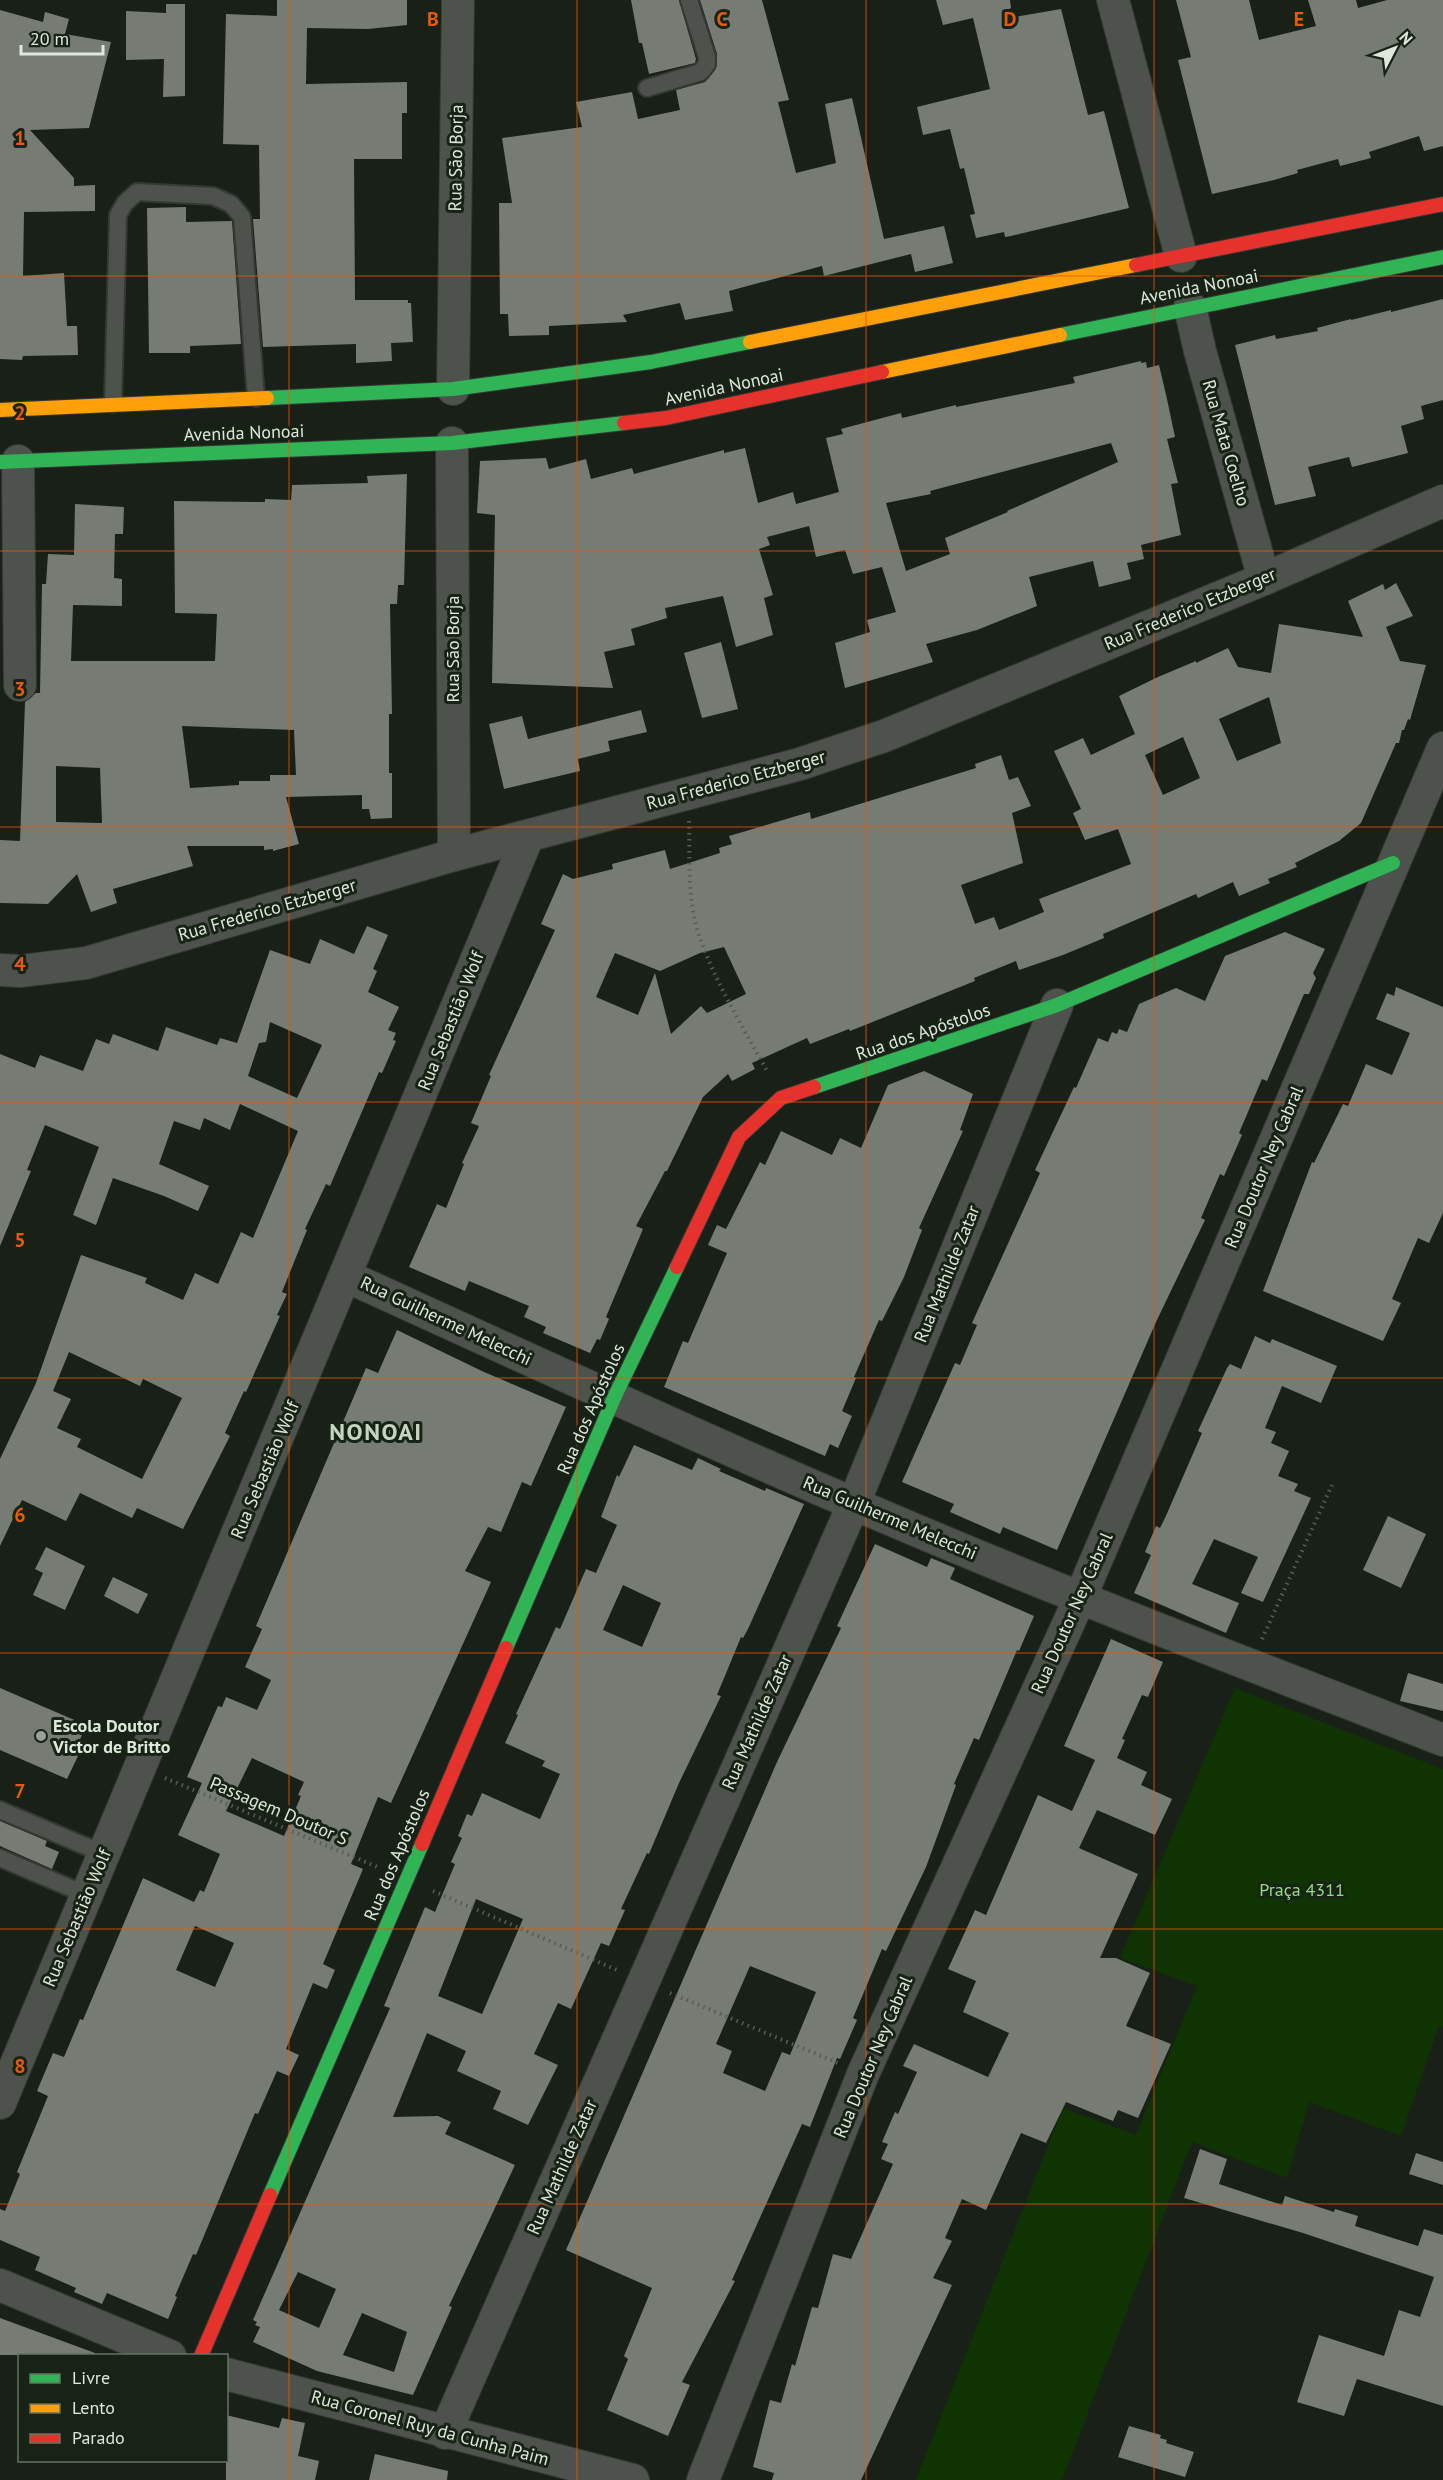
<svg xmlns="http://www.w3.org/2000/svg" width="1443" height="2480" viewBox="0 0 1443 2480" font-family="'PT Sans',sans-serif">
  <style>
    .green { fill: #0f3303 }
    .building { fill: #767c74; fill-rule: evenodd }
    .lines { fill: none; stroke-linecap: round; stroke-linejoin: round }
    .lane-casing { stroke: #343933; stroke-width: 20 }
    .street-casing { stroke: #343933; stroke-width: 34 }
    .fast-casing { stroke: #343933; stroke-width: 16 }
    .slow-casing { stroke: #343933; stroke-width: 16 }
    .jam-casing { stroke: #343933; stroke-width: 16 }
    .path { stroke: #575c55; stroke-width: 4; stroke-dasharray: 1.5 4.5; stroke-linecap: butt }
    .lane { stroke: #4d524c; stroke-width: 16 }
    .street { stroke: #4d524c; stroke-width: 32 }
    .fast { stroke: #30b455; stroke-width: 14 }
    .slow { stroke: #ff9f0a; stroke-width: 14 }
    .jam { stroke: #e5322d; stroke-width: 14 }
    .grid { fill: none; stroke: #e8590c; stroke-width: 1.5; stroke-opacity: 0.55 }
    .poi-dot { fill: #9aa198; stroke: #172314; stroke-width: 2 }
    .labels { text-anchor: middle; stroke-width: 6; stroke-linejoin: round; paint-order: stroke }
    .street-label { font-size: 18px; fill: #dfe7dd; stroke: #172314 }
    .poi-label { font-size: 18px; font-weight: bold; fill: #dfe7dd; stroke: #172314; text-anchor: start }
    .park-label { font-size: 18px; fill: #95da7f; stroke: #172314 }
    .district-label { font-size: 24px; font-weight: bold; letter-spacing: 1.5px; fill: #c5d5c0; stroke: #172314 }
    .grid-label { font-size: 20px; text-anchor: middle; font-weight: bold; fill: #e8590c; stroke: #172314; stroke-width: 6; stroke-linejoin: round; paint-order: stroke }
  </style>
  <rect width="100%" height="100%" fill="#192018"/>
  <!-- green -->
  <path class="green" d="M1235,1688L1443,1769V2027L1439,2026L1401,2136L1309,2102L1287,2178L1192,2142L1062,2480H916L1063,2108L1136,2135L1197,1986L1120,1958Z"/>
  <!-- building -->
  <g class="building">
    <path d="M277,0H407V25L368,29L307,28L306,84L407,82V113H402V159H354L355,300H408V303H411L413,342L391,343L392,361L356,363V344L263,347L253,219H260L259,145L223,144L226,14L277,16Z"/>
    <path d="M631,0H679L696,59L695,63L649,74L642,43H639Z"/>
    <path d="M700,0H762L789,100L778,102L796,173L836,163L825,104L852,98L884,239L944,226L953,263L915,272L911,254L824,276L822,266L729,291L733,311L685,320L680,303L623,315L627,322L549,326V335L509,336L508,314H500L499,203H512L502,138L582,127L576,102L632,92L638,119L680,110L676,90L705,82L715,70L717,65V54Z"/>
    <path d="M936,0H1010L1011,8L1007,10L1009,18L1061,9L1088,115L1104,111L1129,208L1011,236L1005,237L1004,232L976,238L970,215L975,214L964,168L960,169L950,129L923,135L917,107L990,89L973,18L943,25Z"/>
    <path d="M1176,0H1249L1259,40L1316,26L1308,0H1356L1358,8L1387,0H1443V146L1424,151L1419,136L1369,152L1371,158L1340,166L1338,159L1297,170L1298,173L1274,180L1212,194L1178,60L1191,57Z"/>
    <path d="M166,4H185V96L163,97L164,59L126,60V11L166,13Z"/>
    <path d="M0,10L43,22L45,12L69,19L65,34L111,42L89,128L30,130L74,178V186L95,185V211L24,212L23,276L64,273L67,326H77L78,355L23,356L22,360L0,359Z"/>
    <path d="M186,207V222L232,221L241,344L190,346V353H149L147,208Z"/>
    <path d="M1443,299V400L1421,406L1424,419L1401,426L1408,453L1352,467L1349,457L1308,467L1316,496L1275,505L1235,345L1275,335L1276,339L1318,331L1317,328L1351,319V320L1391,310V312Z"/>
    <path d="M1141,361V363L1146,362L1147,368L1159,365L1167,399L1175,437L1167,439L1178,483L1171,484L1181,535L1141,545L1144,559L1127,563L1131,579L1099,587L1093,561L1029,577L1037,606L977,630L926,644L933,662L845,688L835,643L870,632L867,620L896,612L882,567L853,574L845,550L816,557L809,526L767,537L770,545L759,549L773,595L764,598L773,635L736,647L723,596L665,608L667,618L631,629L635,645L604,652L613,688L492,683L495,515L477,513L480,461L546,458L549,469L586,459L591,479L632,468L634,474L724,450V453L745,448L758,503L793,492L796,504L839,492L826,438L843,434L841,429L901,413L902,418L956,405V407L1075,383L1073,377ZM1111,443L1118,462L1007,511L1008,512L945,538L950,554L906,571L886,503L931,494L930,491Z"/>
    <path d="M407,474L404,585H398L397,604H390L392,714H389V773H392V818L371,819L369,809H362V795L286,797L299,844L273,851V849L264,850V846H187L193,866L113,889L117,903L91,912L77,874L48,904L0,903V840L20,841L25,702L36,693H40L42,584H46L48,554L74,555L75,504L124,507L123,534H115L114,578L122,579V606L73,605L71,661H215L217,614L175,613L174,501L265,502V499L291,500L292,485L368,483L367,476ZM182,726L294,730L296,775H270V781H239V785L190,788ZM56,766L100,768L102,823L56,822Z"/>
    <path d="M1396,583L1413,616L1386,627L1400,661L1426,665L1410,720L1408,719L1404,730H1402L1399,743H1396L1361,823L1339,841L1295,863L1297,867L1268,879L1270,883L1239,896L1233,882L1198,898L1196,894L1103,934L1104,938L1063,955L1019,970L1016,961L974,978L975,981L850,1031L849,1029L810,1044L807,1038L752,1063L755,1069L732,1081L728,1074L703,1097L667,1171H665L636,1226L643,1229L606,1317L609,1319L600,1340L597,1339L590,1353L543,1333L546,1327L524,1317L529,1306L469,1281L465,1291L409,1267L437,1204L446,1208L464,1164L462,1163L479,1126L471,1123L491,1076L489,1075L555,930L541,924L563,874L573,879L613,869L612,864L665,850L670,869L720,853L719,848L732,844L729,836L810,812L811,819L976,768L975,764L1001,755L1009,780L1018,777L1031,806L1012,813L1023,863L961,885L975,924L994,917L999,930L1044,912L1039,899L1131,864L1118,829L1085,840L1073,813L1081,809L1054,751L1083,738L1091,755L1135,734L1119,696L1158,677L1196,661V663L1228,648L1238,667L1271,673L1279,624L1363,637L1348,601L1383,584L1385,590ZM1269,697L1281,743L1237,761L1219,719ZM1183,737L1200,778L1163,795L1145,755ZM724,947L746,994L707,1013L701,1006L671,1034L655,973L638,1015L596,997L615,953L660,971L700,953Z"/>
    <path d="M721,642L738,709L702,718L684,653Z"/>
    <path d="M641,710L647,732L608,741L610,751L578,759L580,771L504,789L489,724L522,716L528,739Z"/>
    <path d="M367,926L388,935L373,969L377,971L368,992L399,1007L388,1030L396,1033L393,1040L396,1041L382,1073L379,1072L330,1186L326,1184L305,1229L307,1230L282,1292L287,1294L277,1315L280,1316L246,1392L244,1391L225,1433L230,1436L183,1529L137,1508L132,1518L80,1493L66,1521L22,1500L0,1546V1459L36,1383L81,1255L147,1278L145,1283L183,1300L195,1273L218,1284L241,1232L253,1238L298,1131L240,1104L230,1130L204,1118L200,1130L174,1121L159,1164L209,1186L198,1211L164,1196L113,1178L96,1225L73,1215L99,1147L45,1125L27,1170L31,1171L0,1246V1054L35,1068L40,1055L83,1071L96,1039L109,1044L113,1034L158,1051L166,1027L217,1045L220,1038L237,1043L270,950L310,964L320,939L354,954ZM270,1022L322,1045L297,1098L248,1076L259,1043L266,1042ZM69,1352L140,1386L143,1379L182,1398L142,1479L77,1447L81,1439L57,1428L71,1399L53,1391Z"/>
    <path d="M1285,932L1325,949L1313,973L1316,978L1309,994H1304L1267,1081L1262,1079L1239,1133L1242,1135L1224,1176L1220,1174L1201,1218L1205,1220L1156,1322L1057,1550L1003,1527L1000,1534L950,1512L954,1504L902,1482L955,1363L960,1365L977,1325L972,1323L1040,1173L1035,1170L1074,1087L1076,1088L1098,1038L1108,1042L1112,1032L1117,1034L1119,1029L1127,1032L1139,1004L1176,988L1205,1001L1225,956Z"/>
    <path d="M1396,987L1443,1007V1213L1429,1243L1418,1238L1392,1299L1401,1303L1383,1341L1263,1291L1312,1162L1314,1163L1343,1104L1348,1106L1366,1064L1392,1075L1410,1033L1376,1019L1387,993L1394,996Z"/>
    <path d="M924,1071L973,1094L960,1130L963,1131L919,1228L922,1230L904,1277L882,1321L879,1320L854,1377L856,1378L842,1411L852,1416L838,1448L830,1444L825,1456L664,1387L683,1341L688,1343L727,1253L708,1245L712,1236L717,1225L726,1229L760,1162L765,1165L781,1131L832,1155L840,1138L861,1148L888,1085Z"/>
    <path d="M397,1330L484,1372L566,1407L531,1486L522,1482L501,1532L488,1527L465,1571L491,1582L391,1803L378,1797L351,1864L363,1869L323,1964L335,1970L327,1989L313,1983L286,2049L299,2055L289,2076L277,2071L258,2114L255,2113L196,2255L193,2254L175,2296L177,2297L168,2319L107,2293L102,2304L74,2292L76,2288L35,2270L40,2257L0,2240V2209L5,2211L20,2174L17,2172L48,2096L37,2091L53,2053L64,2057L80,2019L83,2020L143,1878L194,1902L200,1890L204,1892L220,1854L178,1835L202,1783L187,1777L218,1706L222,1707L226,1697L257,1710L271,1680L245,1667L262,1629L256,1626L366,1368L378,1373ZM252,1758L304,1782L298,1795L301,1796L284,1836L226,1811ZM195,1926L234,1943L215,1987L176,1970Z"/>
    <path d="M1255,1336L1270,1343L1272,1339L1337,1366L1321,1403L1282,1386L1265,1428L1276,1432L1271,1443L1289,1451L1278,1476L1298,1484L1294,1491L1311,1498L1263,1602L1241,1593L1258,1557L1214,1539L1192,1584L1239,1603L1226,1633L1134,1593L1151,1555L1145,1552L1156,1526L1160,1528L1165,1518L1202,1433L1198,1431L1227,1368L1230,1364L1241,1369Z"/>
    <path d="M634,1445L692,1470L698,1458L721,1469L719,1471L765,1491L766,1488L804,1504L748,1629L743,1638L741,1637L717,1695L721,1696L679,1783L649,1854L647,1853L621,1909L625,1910L609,1946L601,1943L571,2009L558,2003L534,2054L558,2065L528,2125L493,2109L501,2091L457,2071L466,2051L427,2033L393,2117L438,2116L451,2122L445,2134L515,2165L449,2306L452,2307L413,2395L317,2371L253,2342L260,2327L255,2325L257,2322L253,2320L390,2008L384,2006L425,1907L435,1912L455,1864L451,1862L462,1838L458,1836L467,1814L472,1816L482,1793L540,1819L560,1774L542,1766L545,1761L505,1743L518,1715L516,1714L556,1627L560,1629L586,1569L596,1573L617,1525L601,1517L617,1475L619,1477ZM623,1585L661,1603L642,1647L603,1630ZM476,1899L523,1919L482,2014L438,1996ZM298,2272L336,2289L319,2328L279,2310ZM362,2313L407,2332L394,2372L343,2355Z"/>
    <path d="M1388,1516L1426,1534L1401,1588L1363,1570Z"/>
    <path d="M875,1544L927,1567L931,1558L955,1568L950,1579L1034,1616L1019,1651L1017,1650L979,1740L974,1738L954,1784L956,1785L926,1867L886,1951L882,1949L853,2018L857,2020L840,2059L837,2058L810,2127L802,2124L732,2280L735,2281L682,2382L690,2385L668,2436L607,2410L628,2359L624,2356L652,2288L566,2250L777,1762L841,1628L837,1626ZM750,1966L816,1992L790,2055L782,2052L765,2091L723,2073L732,2051L716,2044Z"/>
    <path d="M46,1547L85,1566L65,1610L33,1595L43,1573L35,1569Z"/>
    <path d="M113,1577L148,1594L138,1614L104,1596Z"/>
    <path d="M1111,1639L1163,1662L1148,1697L1142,1695L1122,1739L1125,1740L1117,1758L1147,1772L1141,1785L1172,1799L1155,1835L1097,1810L1079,1848L1138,1874L1100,1958H1116L1150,1973L1126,2026L1171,2044L1138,2118L1118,2110L1113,2121L1066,2102L1046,2143L1021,2133L986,2210L962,2199L945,2238L952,2241L933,2278L952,2285L861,2480H772L774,2473L753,2467L770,2400L781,2403L792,2364L795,2366L812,2307L818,2308L833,2254L851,2259L893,2164L881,2159L888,2144L882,2142L895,2112L898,2114L917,2072L903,2066L914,2044L988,2077L1009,2033L963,2012L976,1981L948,1969L975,1910L986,1915L1038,1795L1072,1811L1095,1760L1064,1746Z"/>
    <path d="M1408,1673L1443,1684V1711L1400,1701Z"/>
    <path d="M0,1688L86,1725L74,1754L78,1756L67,1779L0,1750Z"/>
    <path d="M0,1821L47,1841L45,1846L59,1852L52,1869L0,1846Z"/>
    <path d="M1200,2149L1227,2159L1219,2184L1282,2205L1285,2196L1334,2212L1335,2209L1358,2216L1355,2226L1418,2246L1424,2229L1443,2235V2406L1357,2379L1344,2416L1297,2402L1319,2335L1384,2356L1399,2310L1420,2317L1434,2277L1303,2233L1184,2198Z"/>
    <path d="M1416,2153L1443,2162V2185L1409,2174Z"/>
    <path d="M0,2318L95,2353V2355H0Z"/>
    <path d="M226,2415L279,2428L282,2418L305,2423L298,2456L319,2461L315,2480H226Z"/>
    <path d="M1129,2426L1161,2435L1160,2438L1167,2440L1166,2443L1194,2452L1185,2477L1118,2457Z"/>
    <path d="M375,2454L448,2471L447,2480H369Z"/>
  </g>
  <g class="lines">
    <!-- lane casing -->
    <g class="lane-casing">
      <g id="lane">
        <path d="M647,88L701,72L707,64V57L689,0"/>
        <path d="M113,404L118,215L125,203L137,192L213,196L231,204L242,217L256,398"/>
        <path d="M0,1810L104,1854"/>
        <path d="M0,1858L87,1895"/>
      </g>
    </g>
    <!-- street casing -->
    <g class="street-casing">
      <g id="street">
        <path d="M1113,0L1181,256"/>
        <path d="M1190,307L1200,351L1264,579"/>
        <path d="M453,389L458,0"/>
        <path d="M452,443L454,855"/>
        <path d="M18,461L20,685"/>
        <path d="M0,970L21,971L86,963L454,855L800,764L884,736L1264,579L1443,501"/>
        <path d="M346,1276C589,1387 832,1499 1081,1598C1201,1647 1322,1692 1443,1740"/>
        <path d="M0,2103L528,836"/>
        <path d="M0,2285L170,2356"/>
        <path d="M226,2374L633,2480"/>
        <path d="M445,2433L854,1503L1057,1005"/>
        <path d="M703,2480L863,2074L1080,1598L1443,748"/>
      </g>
    </g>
    <!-- fast casing -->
    <g class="fast-casing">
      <g id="fast">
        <path d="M1060,335L1443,257"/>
        <path d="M267,398L453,389L651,362L750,342"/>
        <path d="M0,462L452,443L624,423"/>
        <path d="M814,1087L1057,1005L1393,863"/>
        <path d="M506,1648L614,1398L677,1267"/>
        <path d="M270,2195L422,1844"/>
      </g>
    </g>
    <!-- slow casing -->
    <g class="slow-casing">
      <g id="slow">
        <path d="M750,342L1136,265"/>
        <path d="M882,372L1060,335"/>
        <path d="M0,410L267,398"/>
      </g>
    </g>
    <!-- jam casing -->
    <g class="jam-casing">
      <g id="jam">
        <path d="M1136,265L1443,204"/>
        <path d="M624,423L666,418L882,372"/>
        <path d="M677,1267L739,1137L781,1098L814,1087"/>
        <path d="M422,1844L506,1648"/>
        <path d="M201,2356L270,2195"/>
      </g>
    </g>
    <!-- path -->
    <g class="path">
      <path d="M689,821C690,858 687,897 698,932C714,981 743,1027 768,1073"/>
      <path d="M1262,1639L1332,1485"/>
      <path d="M165,1778L380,1868"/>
      <path d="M433,1891L617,1970"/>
      <path d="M670,1993L838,2063"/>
    </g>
    <!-- lane -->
    <use href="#lane" class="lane"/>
    <!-- street -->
    <use href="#street" class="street"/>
    <!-- fast -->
    <use href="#fast" class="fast"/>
    <!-- slow -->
    <use href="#slow" class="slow"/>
    <!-- jam -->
    <use href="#jam" class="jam"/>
  </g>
  <!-- grid -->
  <path class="grid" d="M289,0V2480M577,0V2480M866,0V2480M1154,0V2480M0,276H1443M0,551H1443M0,827H1443M0,1102H1443M0,1378H1443M0,1653H1443M0,1929H1443M0,2204H1443"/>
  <!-- markers -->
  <circle class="poi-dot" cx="41" cy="1736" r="6"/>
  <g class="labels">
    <!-- street labels -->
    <g class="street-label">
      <text transform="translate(456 158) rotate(-89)" y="6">Rua São Borja</text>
      <text transform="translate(1199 287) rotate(-11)" y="6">Avenida Nonoai</text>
      <text transform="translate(724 387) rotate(-12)" y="6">Avenida Nonoai</text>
      <text transform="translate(244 433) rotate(-2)" y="6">Avenida Nonoai</text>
      <text transform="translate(1226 443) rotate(74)" y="6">Rua Mata Coelho</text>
      <text transform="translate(1190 609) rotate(-23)" y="6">Rua Frederico Etzberger</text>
      <text transform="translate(453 649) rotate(-90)" y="6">Rua São Borja</text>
      <text transform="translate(736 780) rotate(-15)" y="6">Rua Frederico Etzberger</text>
      <text transform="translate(267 910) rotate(-16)" y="6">Rua Frederico Etzberger</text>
      <text transform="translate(451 1021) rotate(-68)" y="6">Rua Sebastião Wolf</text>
      <text transform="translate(923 1032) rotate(-19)" y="6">Rua dos Apóstolos</text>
      <text transform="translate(1264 1167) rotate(-67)" y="6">Rua Doutor Ney Cabral</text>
      <text transform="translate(947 1274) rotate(-68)" y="6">Rua Mathilde Zatar</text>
      <text transform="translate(446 1321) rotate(25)" y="6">Rua Guilherme Melecchi</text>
      <text transform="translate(591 1409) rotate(-66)" y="6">Rua dos Apóstolos</text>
      <text transform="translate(265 1470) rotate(-67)" y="6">Rua Sebastião Wolf</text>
      <text transform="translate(890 1518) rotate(23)" y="6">Rua Guilherme Melecchi</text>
      <text transform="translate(1072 1613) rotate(-66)" y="6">Rua Doutor Ney Cabral</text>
      <text transform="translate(757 1722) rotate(-66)" y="6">Rua Mathilde Zatar</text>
      <text transform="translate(279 1811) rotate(23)" y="6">Passagem Doutor S</text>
      <text transform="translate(397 1855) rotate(-67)" y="6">Rua dos Apóstolos</text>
      <text transform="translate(77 1918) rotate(-67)" y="6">Rua Sebastião Wolf</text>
      <text transform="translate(873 2057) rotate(-67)" y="6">Rua Doutor Ney Cabral</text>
      <text transform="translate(562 2167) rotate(-66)" y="6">Rua Mathilde Zatar</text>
      <text transform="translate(430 2428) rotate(15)" y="6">Rua Coronel Ruy da Cunha Paim</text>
    </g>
    <!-- poi labels -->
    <g class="poi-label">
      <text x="53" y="1732">Escola Doutor<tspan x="53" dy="21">Victor de Britto</tspan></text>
    </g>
    <!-- park labels -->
    <g class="park-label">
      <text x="1302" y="1896">Praça 4311</text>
    </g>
    <!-- district labels -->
    <g class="district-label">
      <text x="376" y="1440">NONOAI</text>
    </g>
  </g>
  <g class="grid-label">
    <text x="433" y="26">B</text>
    <text x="722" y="26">C</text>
    <text x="1010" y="26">D</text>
    <text x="1299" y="26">E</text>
    <text x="20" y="145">1</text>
    <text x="20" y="420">2</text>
    <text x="20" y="696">3</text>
    <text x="20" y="971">4</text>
    <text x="20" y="1247">5</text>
    <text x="20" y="1522">6</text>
    <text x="20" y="1798">7</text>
    <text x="20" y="2073">8</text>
  </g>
  <!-- legend -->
  <rect x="18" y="2354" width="210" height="108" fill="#172314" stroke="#677164" stroke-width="1.5"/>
  <rect x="30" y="2374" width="30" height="9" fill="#30b455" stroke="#677164" stroke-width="1.5"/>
  <text x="72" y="2384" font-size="18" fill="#dfe7dd">Livre</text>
  <rect x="30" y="2404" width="30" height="9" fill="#ff9f0a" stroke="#677164" stroke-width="1.5"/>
  <text x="72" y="2414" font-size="18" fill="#dfe7dd">Lento</text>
  <rect x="30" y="2434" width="30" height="9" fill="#e5322d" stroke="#677164" stroke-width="1.5"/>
  <text x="72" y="2444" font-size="18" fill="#dfe7dd">Parado</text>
  <!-- north arrow -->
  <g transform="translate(1395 48) rotate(48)" stroke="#172314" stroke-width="4.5" paint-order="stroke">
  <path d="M0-4.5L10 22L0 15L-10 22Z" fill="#dfe7dd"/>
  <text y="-9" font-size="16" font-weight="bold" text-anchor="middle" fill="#dfe7dd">N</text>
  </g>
  <!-- scale -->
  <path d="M21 45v9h82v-9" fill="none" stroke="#dfe7dd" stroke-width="3"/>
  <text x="30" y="45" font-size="18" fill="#dfe7dd" stroke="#172314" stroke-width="4.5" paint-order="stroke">20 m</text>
</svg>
